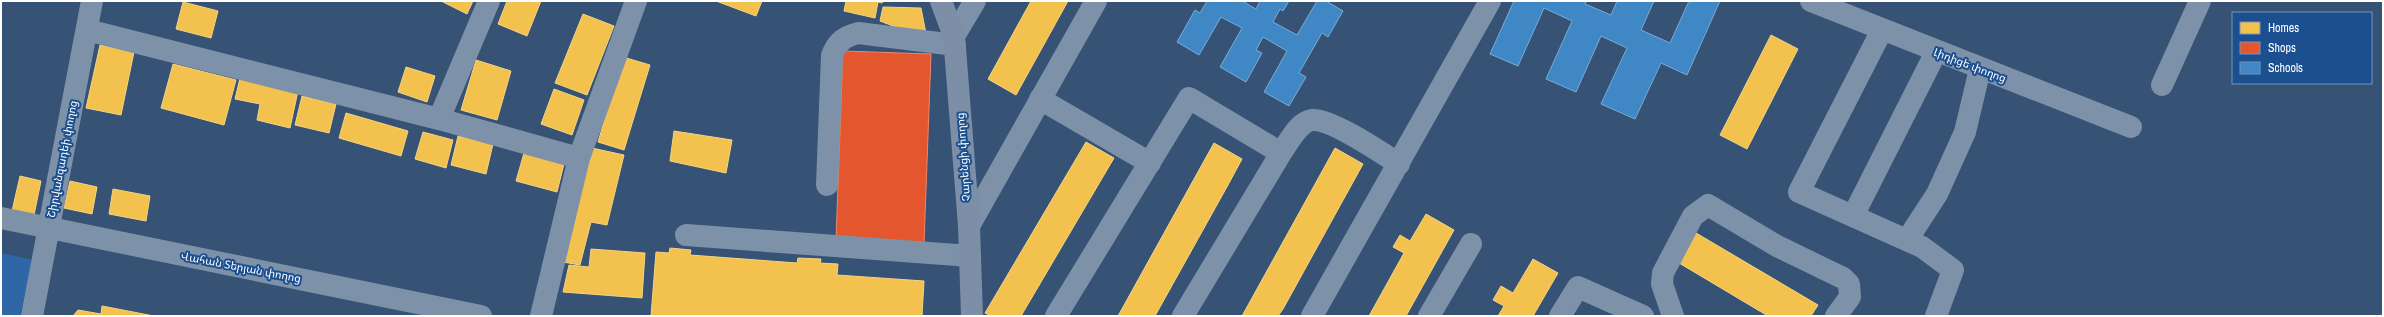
<svg xmlns="http://www.w3.org/2000/svg" width="2384" height="317" font-family="'Archivo Narrow','Noto Sans Armenian',sans-serif">
	<style>
		.green { fill: #2f66a5 }
		.homes { fill: #f2c14e; stroke: #f6d483 }
		.shops { fill: #e4572e; stroke: #ec896d }
		.schools { fill: #3f88c5; stroke: #79acd6 }
		.lines { fill: none; stroke-linecap: round; stroke-linejoin: round }
		.minor { stroke: #7d92a8; stroke-width: 22 }
		.major { stroke: #7d8ea7; stroke-width: 22 }
		.labels { text-anchor: middle; stroke-width: 4; stroke-linejoin: round; paint-order: stroke }
		.street-label { font-size: 11px; fill: #fff; stroke: #1b4f8f }
	</style>
	<rect width="100%" height="100%" fill="#365274"/>
	<path class="green" d="M1,253l32,7 -13,56h-19z"/>
	<path class="homes" d="M441,1h32l-6,13z
		M507,1h34l-14,35 -29,-12z
		M716,1h46l-6,15z
		M846,1h37l-1,2 -4,-1 -3,16 -31,-7z
		M1031,1h37l-52,94 -28,-16z
		M183,2l35,9 -7,27 -35,-9z
		M883,7l38,1 6,31 -47,-18z
		M583,14l31,12 -27,69 -32,-12z
		M1771,35l27,14 -51,100 -27,-14z
		M100,45l34,7 -13,63 -35,-7z
		M623,57l27,8 -26,85 -26,-8z
		M476,60l35,11 -14,49 -36,-10z
		M173,64l63,16 -12,45 -63,-17z
		M406,67l29,9 -8,26 -29,-10z
		M240,78l58,13 -8,37 -33,-8 3,-16 -25,-5z
		M554,89l30,11 -12,35 -31,-11z
		M302,96l34,8 -7,29 -34,-8z
		M346,113l62,18 -7,25 -62,-18z
		M674,131l58,9 -6,33 -56,-12z
		M423,132l30,8 -7,28 -31,-9z
		M458,136l35,8 -7,30 -35,-9z
		M1086,142l28,16 -93,158h-30l-6,-3z
		M1214,143l28,16 -14,26 -73,131h-37z
		M592,148l32,7 -17,70 -16,-3 -11,43 -17,-3z
		M1335,148l28,16 -80,145 -5,7h-36z
		M524,153l40,11 -7,28 -41,-11z
		M20,176l21,5 -7,34 -22,-4z
		M70,181l27,6 -5,27 -28,-6z
		M113,189l37,7 -4,25 -37,-7z
		M1426,214l28,16 -48,86h-37l35,-63 -11,-6 7,-12 10,6z
		M1691,230l127,75 -7,11h-43l-94,-56z
		M670,248l21,2 -1,5 107,8 1,-5 23,1 -1,4 18,1 -1,11 87,6 -2,35h-271l5,-64 13,1z
		M591,249l54,4 -3,45 -79,-6 6,-27 20,2z
		M1533,259l25,14 -25,43h-35l6,-10 -11,-6 8,-14 12,7z
		M102,306l52,10h-81l5,-6 23,4z"/>
	<path class="shops" d="M843,51l88,3 -7,190 -88,-4z"/>
	<path class="schools" d="M1207,1h35l14,8 4,-8h29l-6,10 -3,-2 -7,13 24,13 20,-34h9l17,10 -15,26 -6,-4 -23,40 7,4 -17,29 -25,-14 23,-41 -24,-14 -7,13 6,3 -16,29 -26,-15 22,-39 -21,-11 -22,38 -22,-13 18,-32 5,3z
		M1514,1h72l-1,3 26,11 6,-14h37l-13,29 29,13 19,-42h31l-33,74 -26,-12 -26,56 -34,-15 26,-56 -26,-12 -25,56 -30,-13 26,-58 -28,-13 -26,58 -28,-12z"/>
	<g class="lines">
		<path class="minor" d="M1811,1l320,126
			M87,30l352,89 140,39
			M1882,30l-83,162 123,55 31,23 -17,46
			M954,36l21,-35
			M2162,85l38,-84
			M1040,99l110,64
			M439,119l50,-118
			M827,185l5,-130c6,-14 12,-18 26,-22l97,12
			M1853,216l83,-164
			M1,218l480,98
			M969,226l127,-225
			M686,235l284,21
			M1907,240l30,-46 28,-62 15,-63
			M32,316l60,-315
			M541,316l38,-158 57,-157
			M1056,316l133,-218 92,55
			M1183,316l98,-163c8,-11 17,-31 31,-33 18,-2 70,33 87,44
			M1312,316l178,-315
			M1429,316l42,-72
			M1560,316l18,-29 65,29
			M1673,316l-11,-32 1,-11 30,-57 15,-11 69,41 66,32 6,6 1,13 -14,19"/>
		<path class="major" d="M941,1l13,35 15,190 3,90"/>
	</g>
	<g class="labels">
		<g class="street-label">
			<text transform="translate(1970 65) rotate(21)" y="4">Լիդիցե փողոց</text>
			<text transform="translate(963 157) rotate(-94)" y="4">Չարենցի փողոց</text>
			<text transform="translate(62 159) rotate(-79)" y="4">Շիրվանզադեի փողոց</text>
			<text transform="translate(241 267) rotate(11)" y="4">Վահան Տերյան փողոց</text>
		</g>
	</g>
	<rect width="2384" height="317" fill="none" stroke="#ffffff" stroke-width="4"/>
	<rect x="2232" y="12" width="140" height="72" fill="#1b4f8f" stroke="#7695bc"/>
	<rect x="2240" y="22" width="20" height="12" fill="#f2c14e" stroke="#7695bc"/>
	<text x="2268" y="32" font-size="12" fill="#ffffff">Homes</text>
	<rect x="2240" y="42" width="20" height="12" fill="#e4572e" stroke="#7695bc"/>
	<text x="2268" y="52" font-size="12" fill="#ffffff">Shops</text>
	<rect x="2240" y="62" width="20" height="12" fill="#3f88c5" stroke="#7695bc"/>
	<text x="2268" y="72" font-size="12" fill="#ffffff">Schools</text>
</svg>
